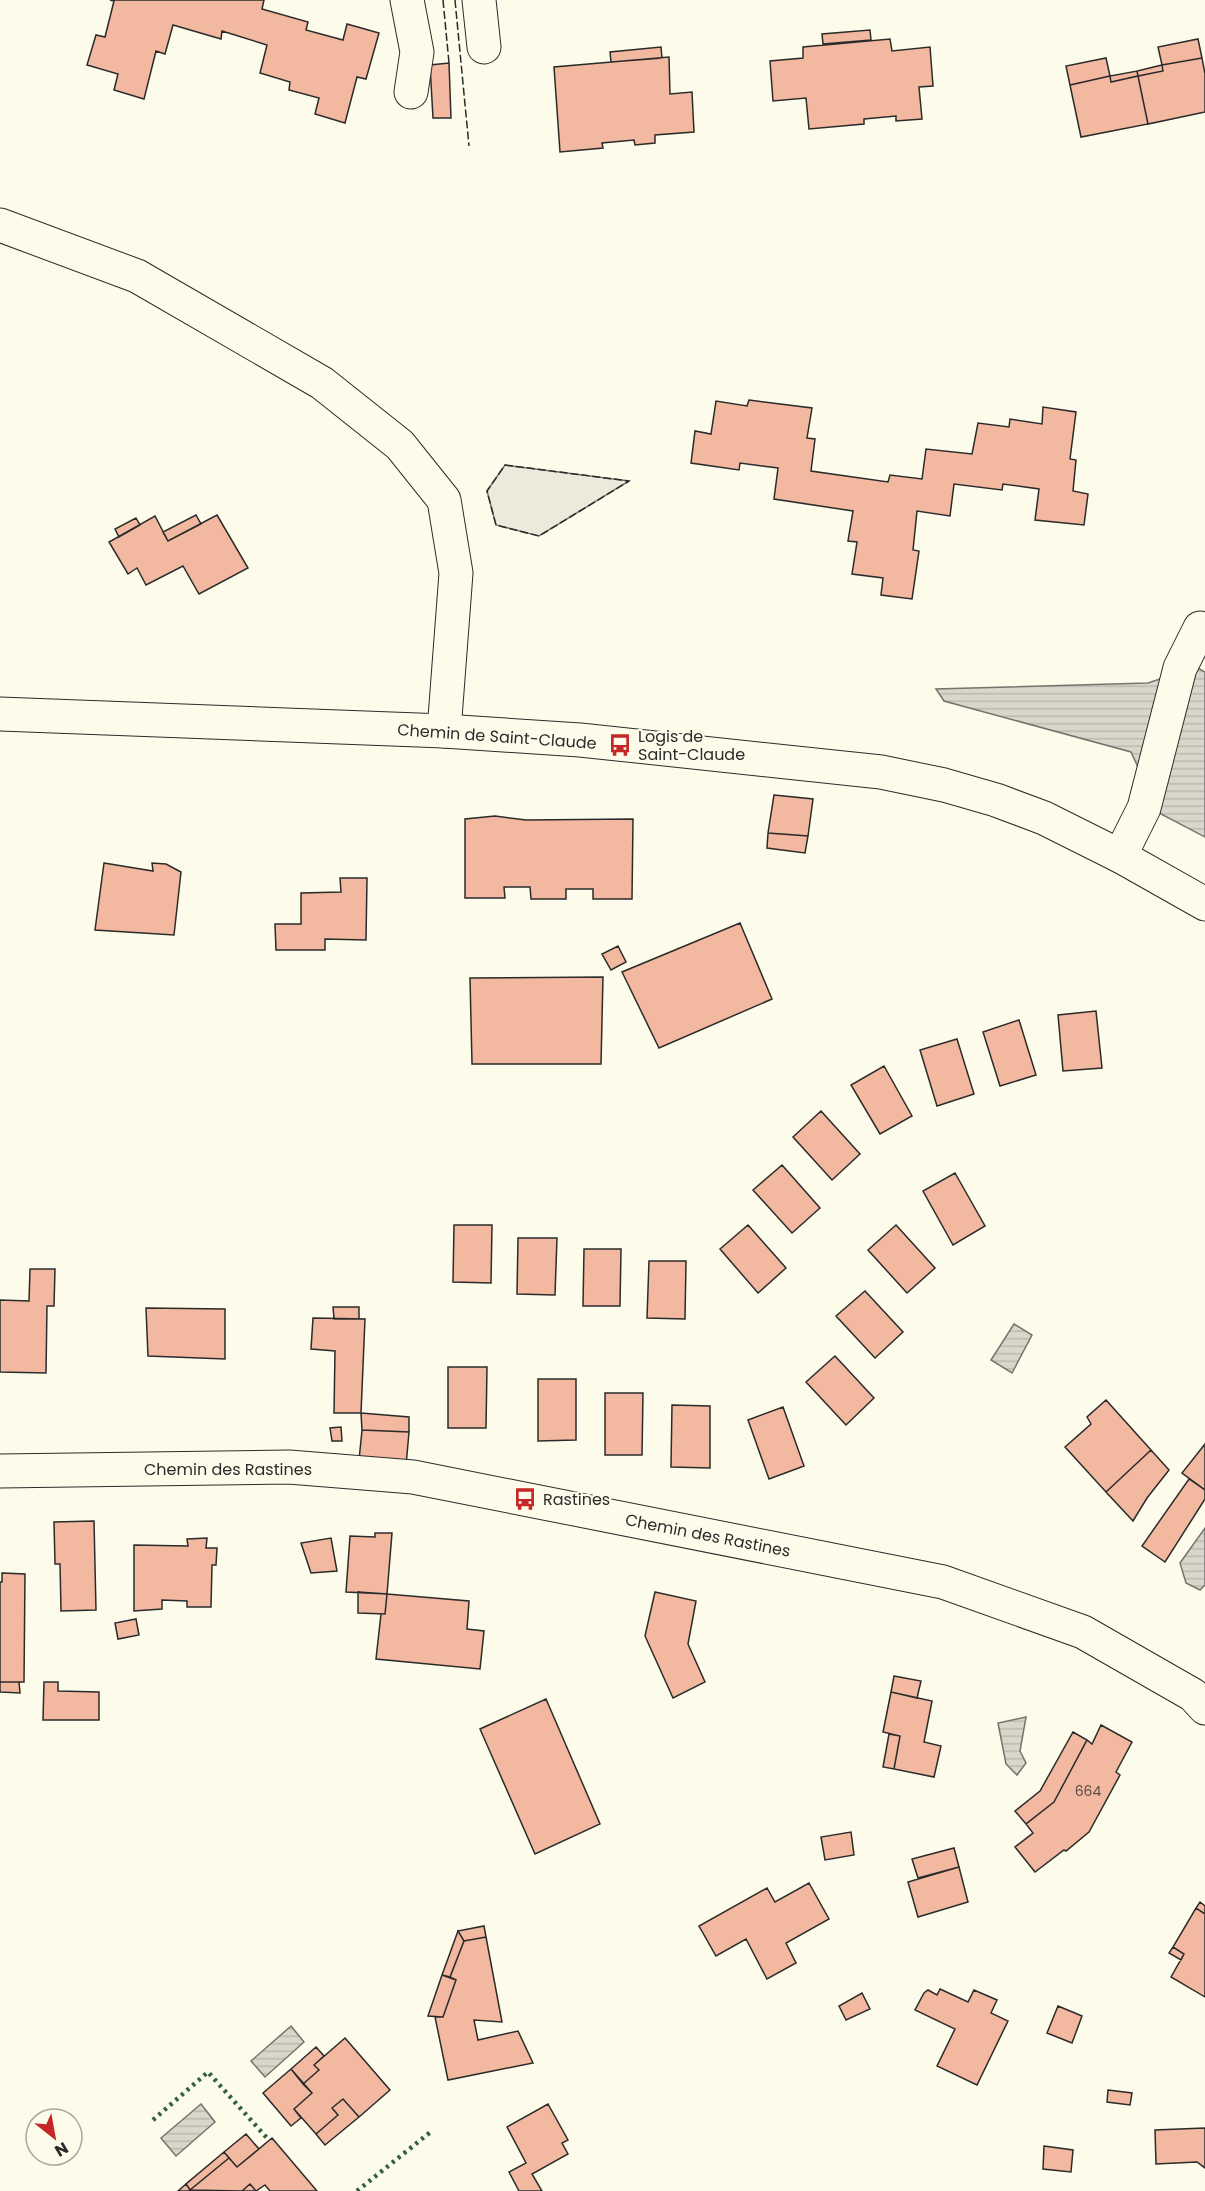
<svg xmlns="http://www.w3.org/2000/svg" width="1205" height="2191" font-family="Poppins,sans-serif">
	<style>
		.park { fill: #ecebdb; stroke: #74746e; stroke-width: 1.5 }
		.water { fill: url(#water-rules); stroke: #74746e; stroke-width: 1.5 }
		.building { fill: #f2b8a0; stroke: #2b2b2b; stroke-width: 1.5 }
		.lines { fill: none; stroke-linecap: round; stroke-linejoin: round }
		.minor-casing { stroke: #2b2b2b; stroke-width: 35 }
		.tertiary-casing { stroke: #2b2b2b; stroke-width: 35 }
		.minor { stroke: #fdfbea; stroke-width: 33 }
		.tertiary { stroke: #fdfbea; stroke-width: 33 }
		.hedge { stroke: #34623c; stroke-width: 4.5; stroke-dasharray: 3 4.5; stroke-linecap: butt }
		.fence { stroke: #2b2b2b; stroke-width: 1.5; stroke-dasharray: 8 3; stroke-linecap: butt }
		.labels { text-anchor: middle; stroke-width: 4.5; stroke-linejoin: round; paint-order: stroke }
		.number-label { font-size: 14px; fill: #5d4e48 }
		.street-label { font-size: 16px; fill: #2b2b2b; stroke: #fdfbea }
		.poi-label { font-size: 16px; fill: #2b2b2b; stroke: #fdfbea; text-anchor: start }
	</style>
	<defs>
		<pattern id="water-rules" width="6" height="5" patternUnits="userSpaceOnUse" patternTransform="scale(1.5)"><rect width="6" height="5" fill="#d8d7c9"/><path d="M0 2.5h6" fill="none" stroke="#bab9ad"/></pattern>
	</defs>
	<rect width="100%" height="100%" fill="#fdfbea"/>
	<path class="park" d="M505,465l124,16 -90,55 -43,-11 -9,-34z"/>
	<path class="water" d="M1196,667l9,5v165l-46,-24 -28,-61 -187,-51 -8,-12 212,-6z
		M1014,1324l18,11 -20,38 -21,-13z
		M1205,1528v57l-5,5 -14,-7 -6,-20z
		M1026,1717l-6,34 6,12 -9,12 -11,-11 -8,-41z
		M291,2026l13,16 -39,35 -14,-16z
		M201,2104l14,18 -39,34 -15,-18z"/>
	<path class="building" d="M110,0h154l-2,9 46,13 -2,8 37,10 4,-16 32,9 -13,46 -9,-2 -12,46 -30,-9 4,-16 -30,-8 1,-8 -30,-9 7,-28 -45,-14 -1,8 -48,-14 -8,29 -9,-3 -12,48 -30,-9 4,-16 -31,-9 9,-30 9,2 9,-36z
		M870,30l1,10 -48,4 -1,-10z
		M890,39l2,12 38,-4 3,39 -14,1 3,32 -26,2v-5l-32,3v5l-55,5 -3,-31 -33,3 -3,-40 33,-3v-11z
		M1198,39l4,19 -40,7 -4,-18z
		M661,47l1,11 -51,4 -1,-10z
		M669,57l1,37 22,-2 2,40 -39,3v8l-20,2 -1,-5 -32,3 1,5 -43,4 -6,-85z
		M1106,58l4,18 -40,9 -4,-19z
		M1202,58l3,16v38l-57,12 -10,-48 25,-5 -1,-6z
		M449,63l2,55h-18l-3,-53z
		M1162,65l1,6 -25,5 -1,-5z
		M1137,71l1,5 -27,6 -1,-6z
		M1110,76l1,6 27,-6 10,48 -67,13 -11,-52z
		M749,400l63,8 -5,30 8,1 -4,32 77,11 2,-7 32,4 4,-30 46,5 6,-31 31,4 1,-8 32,5 1,-17 33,5 -6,47 6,1 -3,31 15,3 -4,31 -49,-5 4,-31 -36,-5 -1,6 -48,-6 -4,32 -33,-5 -4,39 6,1 -7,48 -31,-4 2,-17 -31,-4 5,-32 -9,-1 5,-30 -79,-12 4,-31 -38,-5 -1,7 -48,-7 4,-32 16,3 5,-33 31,5z
		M196,515l5,9 -33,17 -5,-9z
		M217,515l31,53 -49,26 -16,-28 -37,19 -9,-17 -9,6 -19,-32 46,-26 13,25z
		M136,518l4,7 -21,12 -4,-8z
		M774,795l39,4 -5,37 -40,-3z
		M495,816l31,4 107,-1 -1,80h-39v-10h-27v10h-35l-1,-12h-26l1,11h-40v-79z
		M768,833l40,3 -3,17 -38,-5z
		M104,863l49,8 -1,-8 14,1 15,8 -7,63 -79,-5z
		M340,878h27l-1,62 -41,-1v11h-49l-1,-26h26v-31l40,-1z
		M740,923l32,76 -113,49 -37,-76z
		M618,946l8,16 -15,8 -9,-16z
		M603,977l-2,87h-129l-2,-86z
		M1096,1011l6,57 -39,3 -5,-56z
		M1019,1020l17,55 -36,11 -17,-54z
		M957,1039l17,55 -37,12 -17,-56z
		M884,1066l28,50 -32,18 -29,-49z
		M821,1111l39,43 -28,26 -39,-43z
		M782,1165l38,43 -28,25 -39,-43z
		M955,1173l30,53 -32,19 -30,-54z
		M454,1225h38l-1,58 -38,-1z
		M748,1225l38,43 -28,25 -38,-44z
		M896,1225l39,43 -28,25 -39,-43z
		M518,1238h39l-2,57 -38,-1z
		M584,1249h37l-1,57h-37z
		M649,1261h37l-1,58 -38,-1z
		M30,1269h25l-1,37h-7l-1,67 -46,-1v-72l29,1z
		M865,1291l38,41 -28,26 -39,-42z
		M333,1307h26v12h-25z
		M146,1308l79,1v50l-77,-3z
		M313,1318l52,1 -4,94h-27l1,-62 -24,-2z
		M835,1356l39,42 -28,27 -40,-43z
		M448,1367h39l-1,61h-38z
		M538,1379h38v61l-38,1z
		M605,1393h38l-1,62h-37z
		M1106,1400l45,50 -45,42 -41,-45 26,-23 -4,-7z
		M672,1405l38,1v62l-39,-1z
		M783,1407l21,59 -35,13 -21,-59z
		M361,1413l48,4v15l-47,-2z
		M341,1427l1,14h-10l-2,-13z
		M362,1430l47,2 -3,34 -47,-6z
		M1205,1444v46l-23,-17z
		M1151,1450l18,20 -22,28 -14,23 -27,-29z
		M1189,1479l16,11v9l-40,63 -23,-16z
		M94,1521l2,89 -35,1 -1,-47h-5l-1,-42z
		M375,1533h17l-5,61 -41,-2 4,-56 25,1z
		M207,1538l-1,10h11l-1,17h-4l-1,42h-24v-6l-25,-1v9l-28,2v-66l54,1 -1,-7z
		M331,1538l6,33 -26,2 -10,-30z
		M2,1573l23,1 -1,108h-24v-100h2z
		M358,1592l29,2 -2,20 -27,-1z
		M655,1592l41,9 -8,43 17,38 -32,16 -28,-62z
		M387,1594l82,7 -2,28 17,2 -4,38 -104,-10 5,-45h4z
		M136,1619l3,16 -21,4 -3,-16z
		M894,1676l27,5 -4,17 -26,-6z
		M0,1682h19l1,11 -20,-1z
		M44,1682h14v9l41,1v28h-56z
		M891,1692l41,9 -8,41 17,4 -7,31 -40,-8 6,-33 -17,-4z
		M546,1699l54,125 -65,30 -55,-125z
		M1101,1725l31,17 -16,30 4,3 -31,57 -23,19 -2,-1 -29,22 -20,-25 18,-14 -7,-9 28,-22 33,-62 5,4z
		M1073,1732l14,8 -33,62 -28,22 -11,-13 25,-20z
		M889,1734l11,2 -6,33 -11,-2z
		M851,1832l3,23 -29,5 -4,-23z
		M954,1848l5,19 -41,11 -6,-19z
		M959,1867l9,35 -50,15 -10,-35z
		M809,1883l20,36 -43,24 10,20 -29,16 -21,-40 -30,17 -17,-30 68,-38 8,14z
		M1200,1902l5,4v8l-9,-6z
		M1196,1908l9,6v83l-34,-20 13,-23 -11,-7z
		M484,1926l2,11 -22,4 -6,-10z
		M458,1931l6,10 -14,36 -8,-2z
		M486,1937l16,85 -28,-2 4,20 40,-9 15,32 -85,17 -13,-63h8l13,-37 -6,-3 14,-36z
		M1173,1947l11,7 -3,6 -12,-7z
		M442,1975l14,5 -13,37 -15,-1z
		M940,1989l28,13 6,-12 23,10 -6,13 17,8 -31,64 -40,-19 18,-37 -40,-19 9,-17 4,-3 9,5z
		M862,1993l8,16 -24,11 -7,-14z
		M1058,2006l24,10 -10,27 -25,-10z
		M345,2038l45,52 -31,27 -16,-18 -11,9 6,7 -22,19 -22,-25 18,-16 -9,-9 16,-14 -5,-5z
		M316,2047l8,9 -10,9 5,5 -16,14 -12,-15z
		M291,2069l21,24 -18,16 7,9 -10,8 -28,-33z
		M1108,2090l24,3 -2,12 -23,-3z
		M343,2099l16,18 -34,28 -9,-11 22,-19 -6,-7z
		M548,2104l20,36 -6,3 6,11 -36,20 10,17h-23l-10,-19 17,-9 -19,-36z
		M1205,2128v40l-8,-6 -41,2 -1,-34z
		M246,2134l13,15 -22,18 -13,-15z
		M272,2138l45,53h-47l-5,-6 -9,6 -6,-7 -8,7 -52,-1 39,-32 8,9z
		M1044,2146l29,4 -2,22 -28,-3z
		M224,2152l5,6 -39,32 -4,-6z
		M186,2184l5,7h-13z
		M250,2184l6,7h-14z"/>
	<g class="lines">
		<g class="minor-casing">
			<path id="minor" d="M407,0l10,52 -6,40
				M479,0l5,47
				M0,225l137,51 185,107 78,62 44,55 12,73 -12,158
				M1120,856l24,-48 36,-140 20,-40 5,1
				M0,1471l289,-4 124,10 530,105 140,50 110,63 12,13"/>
		</g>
		<g class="tertiary-casing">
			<path id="tertiary" d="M0,714l444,17 136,9 301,32 63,13 52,15 48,18 76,38 85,48"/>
		</g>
		<use href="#minor" class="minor"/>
		<use href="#tertiary" class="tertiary"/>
		<path class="hedge" d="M153,2120l55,-48 59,66
			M357,2191l76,-61"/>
		<path class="fence" d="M443,0l6,63
			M455,0l14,146
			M505,465l124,16 -90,55 -43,-11 -9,-34z"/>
	</g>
	<defs>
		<g id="bus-bare" transform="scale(1.8)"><path d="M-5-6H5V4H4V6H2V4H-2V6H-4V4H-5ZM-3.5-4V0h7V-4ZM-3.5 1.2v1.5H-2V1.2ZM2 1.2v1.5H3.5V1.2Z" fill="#c62828" stroke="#fdfbea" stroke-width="2.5" paint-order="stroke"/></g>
	</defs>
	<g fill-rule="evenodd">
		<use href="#bus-bare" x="620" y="745"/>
		<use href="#bus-bare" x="525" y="1499"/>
	</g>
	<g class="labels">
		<g class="number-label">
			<text x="1088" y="1796">664</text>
		</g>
		<g class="street-label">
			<text transform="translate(497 736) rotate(4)" y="6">Chemin de Saint-Claude</text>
			<text x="228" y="1475">Chemin des Rastines</text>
			<text transform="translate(708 1535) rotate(11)" y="6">Chemin des Rastines</text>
		</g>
		<g class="poi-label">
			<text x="638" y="742">Logis de<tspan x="638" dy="18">Saint-Claude</tspan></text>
			<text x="543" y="1505">Rastines</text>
		</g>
	</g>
	<g transform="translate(54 2137) rotate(149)"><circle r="28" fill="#fdfbea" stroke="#a9a89e" stroke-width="1.5"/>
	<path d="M0-4.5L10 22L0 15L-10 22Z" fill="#c62828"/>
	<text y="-9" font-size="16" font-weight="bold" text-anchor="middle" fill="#2b2b2b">N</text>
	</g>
</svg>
